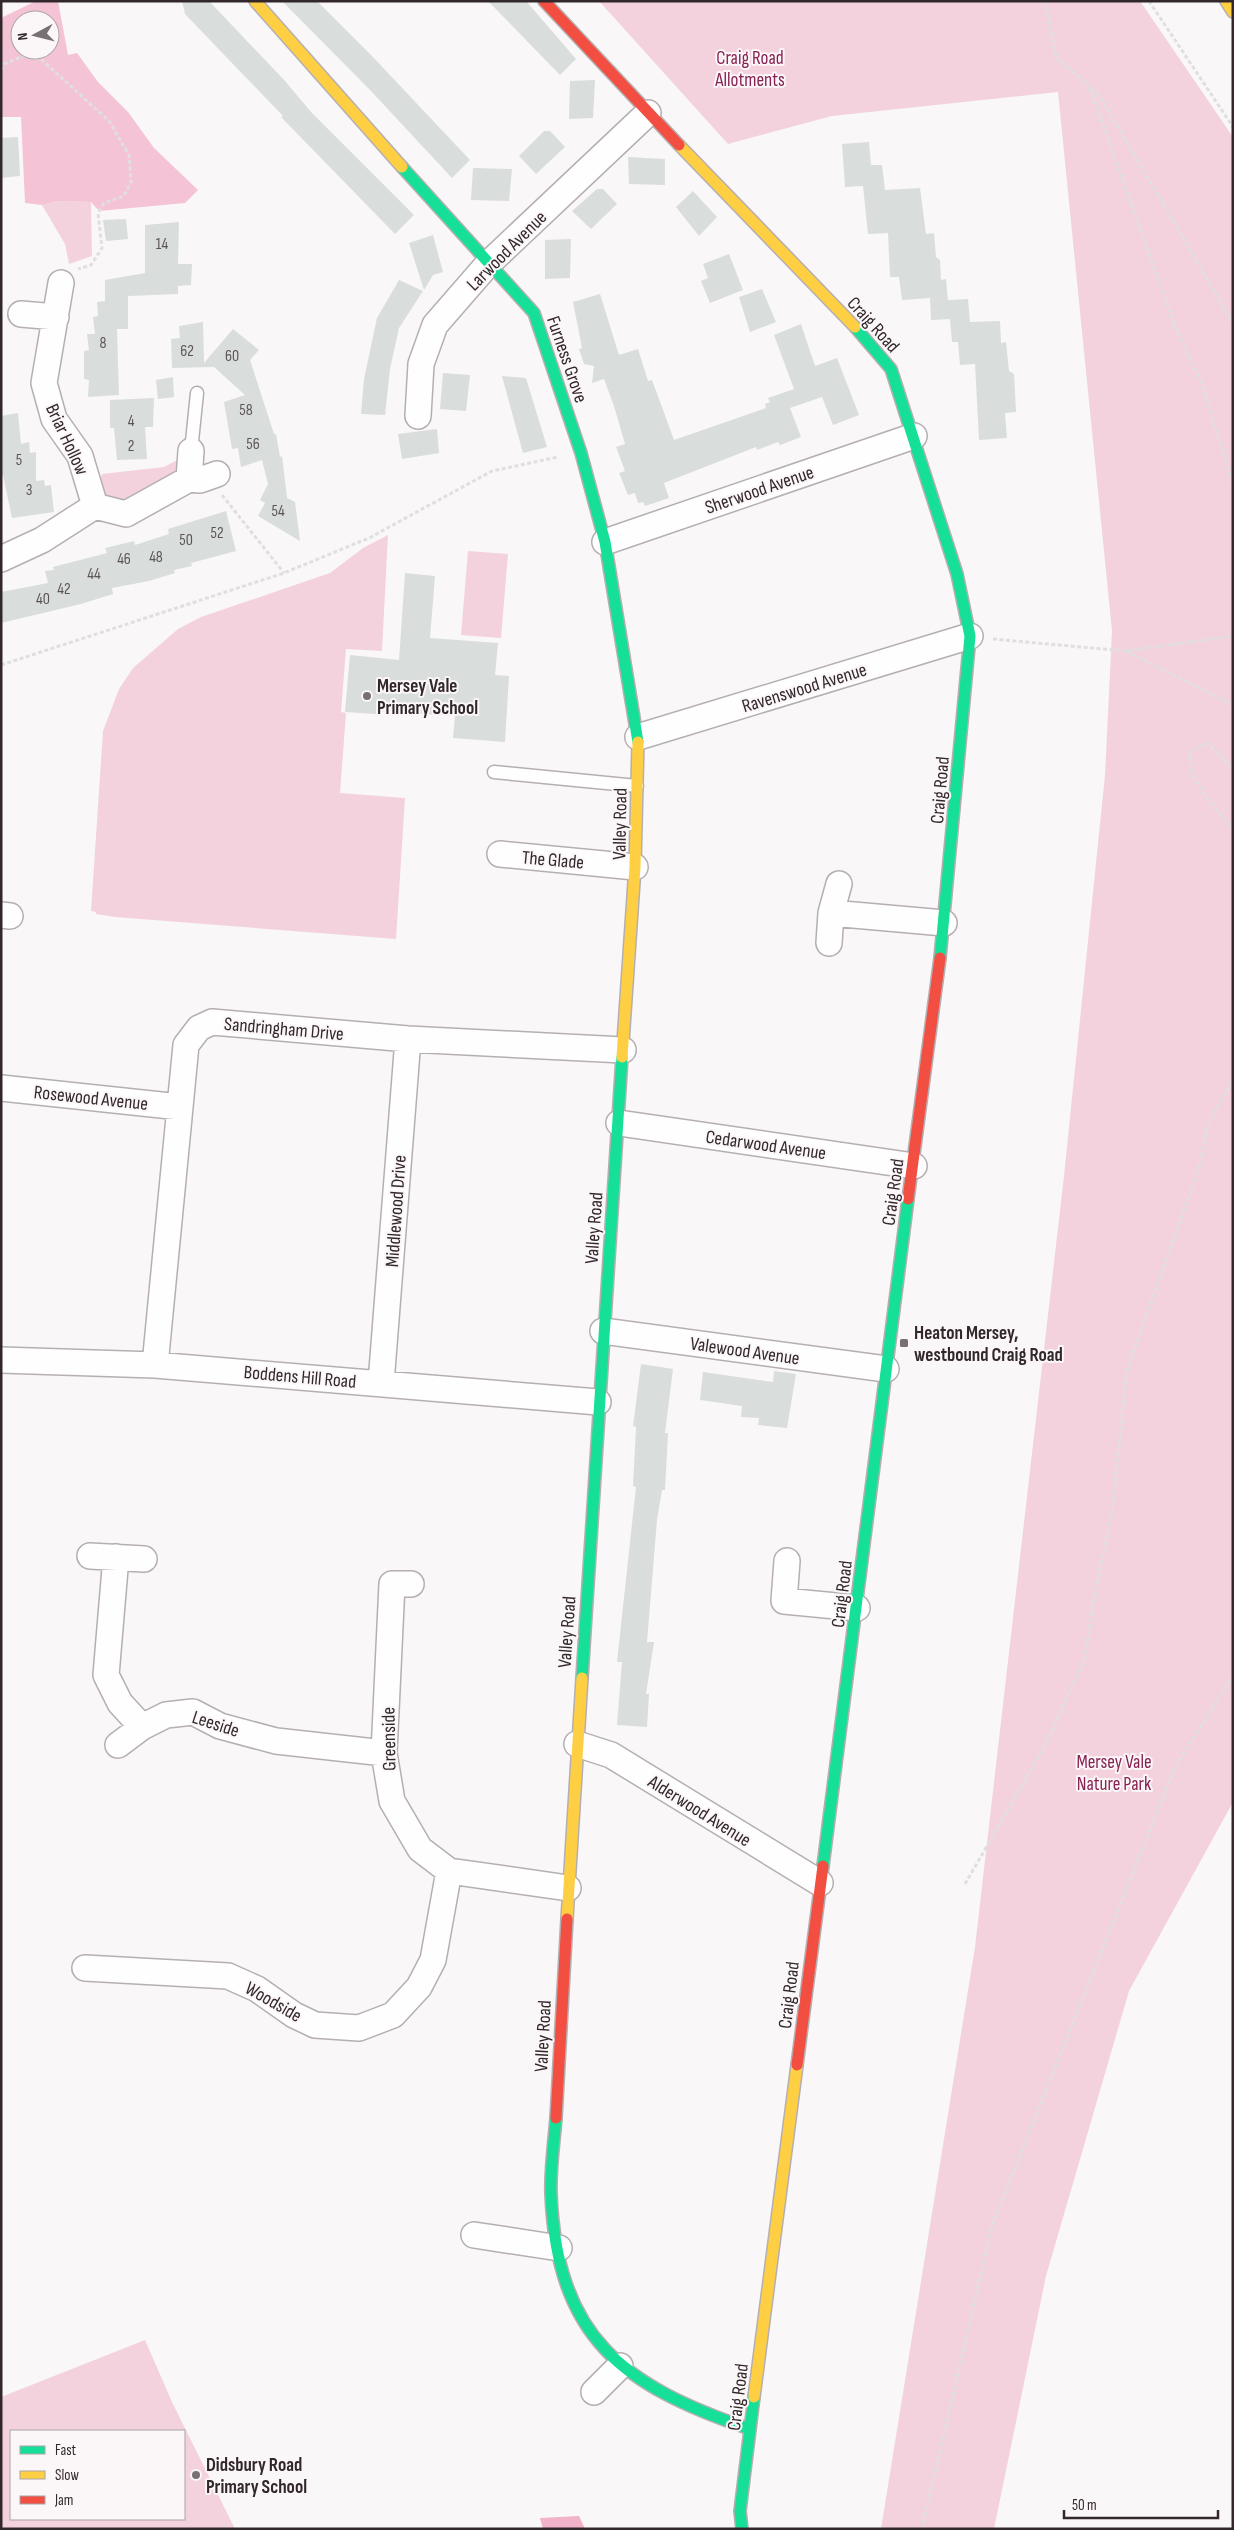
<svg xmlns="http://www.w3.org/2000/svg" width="1234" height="2530" font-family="'Sofia Sans Condensed',sans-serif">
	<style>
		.green { fill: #f3d2de; fill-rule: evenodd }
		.forest { fill: #f5c3d6; fill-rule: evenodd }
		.water { fill: #f2b3ca }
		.building { fill: #d9dddb }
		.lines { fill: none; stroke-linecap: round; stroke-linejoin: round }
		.lane-casing { stroke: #b5afb1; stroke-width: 15 }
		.street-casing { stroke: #b5afb1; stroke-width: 28 }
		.fast-casing { stroke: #b5afb1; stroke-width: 14 }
		.slow-casing { stroke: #b5afb1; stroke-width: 14 }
		.jam-casing { stroke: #b5afb1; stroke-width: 14 }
		.path { stroke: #e0dfdf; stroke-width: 3; stroke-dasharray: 4 2.5; stroke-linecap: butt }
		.lane { stroke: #fefefe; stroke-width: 12 }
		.street { stroke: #fefefe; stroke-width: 25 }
		.fast { stroke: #16e098; stroke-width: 11 }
		.slow { stroke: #ffcf43; stroke-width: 11 }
		.jam { stroke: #f24e42; stroke-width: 11 }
		.poi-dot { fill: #787073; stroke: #fbf6f7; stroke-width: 2 }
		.labels { text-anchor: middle; stroke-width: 4; stroke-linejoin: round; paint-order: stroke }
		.number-label { font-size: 16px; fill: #5c5557 }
		.park-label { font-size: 19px; fill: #872152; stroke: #fbf6f7 }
		.street-label { font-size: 19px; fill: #32282b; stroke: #fbf6f7 }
		.poi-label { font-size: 19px; font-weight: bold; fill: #32282b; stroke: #fbf6f7; text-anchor: start }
	</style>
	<rect width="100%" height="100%" fill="#faf7f8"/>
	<path class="green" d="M599,1h541l93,136v1665l-104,189 -83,285 -52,253h-113l94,-582 89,-771 41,-401 7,-144 -54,-539 -226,24 -104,28z
		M58,201l33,1 1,54 -23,8 -4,-20 -23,-39z
		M183,457v12l-55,36 -21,-6 -8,-16 3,-9 62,-7z
		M388,535l-6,116 -36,-2 -5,63 5,1 -6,80 65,5 -9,141 -281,-22 -19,-3v-2l-5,-1 12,-180 16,-42 14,-21 45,-39 23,-12 129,-44 33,-25z
		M468,551l40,3 -7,84 -40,-3z
		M145,2340l27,62 63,127h-234v-132zM11,2431h173v88h-173z"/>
	<path class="forest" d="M36,1h22l10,54 9,-2 21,29 30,30 26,36 44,42 -13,13 -86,8 -8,-9 -33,-1 -16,4 -17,-2 -4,-86h-20v-99zM20,20h30v30h-30z"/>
	<path class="water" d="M579,2516l6,13h-42l-3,-11z"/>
	<path class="building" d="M182,1h27l76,80 26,31 103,103 -19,19 -114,-117 2,-1 -98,-102z
		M282,1h35l55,55 98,104 -18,18 -81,-87z
		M488,1h38l50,58 -16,16z
		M595,80l-2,38 -24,1 1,-38z
		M544,131h6l15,16 -29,27 -17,-18z
		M18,137l2,39 -19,2v-40z
		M869,142l2,23h11l3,25 35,-2 6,46 8,-1 2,24 4,3 1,20 5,-1 2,21 20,-1 2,23 30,-1 1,22 5,-1 3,29 5,3 2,38 -11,1 2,25 -28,2 -4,-76 -15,1 -2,-23h-6l-2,-23 -19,1 -1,-22 -28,2 -3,-23h-9l-2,-44 -20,1 -5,-48 -18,1 -3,-43z
		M628,157l37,2v26l-36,-1z
		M473,168l39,1 -3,32 -38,-1z
		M597,189h6l14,15 -26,25 -19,-18z
		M693,191l24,26 -18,19 -23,-29z
		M126,219l2,20 -22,2 -3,-21z
		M179,222l-1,42h14l-1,21 -13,1v8l-50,2v33h-11l2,66 -31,2 1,-17 -5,-1v-28l5,-1 -2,-16h8l-2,-17 5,-1 -1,-14 8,-1v-21l40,-7v-48z
		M433,235l10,37 -10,3 -9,15 -15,-47z
		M571,239l-1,39 -25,1v-39z
		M729,254l14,36 -33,13 -9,-22 7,-3 -5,-14z
		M399,280l24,11 -24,37 -9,41 -5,46 -24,-1 3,-35 13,-61z
		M762,289l14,33 -26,10 -11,-35z
		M600,294l19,61 19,-6 10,32 4,-1 22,60 92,-32 -1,-4 5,-2 -2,-4 26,-9 -20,-54 27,-11 14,42 22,-8 22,57 -26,10 -11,-28 -32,11 11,29 -21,8 -2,-3 -21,8 -1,-3 -92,36 5,15 -24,8 -2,-4 -5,1 -3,-10 -7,2 -9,-22 6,-2 -9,-24 9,-3 -11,-38 -10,-27 -12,4 2,-17 -10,-2 -5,-15 3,-1 -9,-46z
		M203,322l1,41 29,-34 26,21 -9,10 24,74h2l4,23 2,-1 5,42 8,4 5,39 -42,-25 7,-13 -5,-3 8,-16 -6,-24 -21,7 -3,-19 -6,1 -8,-47 21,-7 -31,-28 -42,1 -1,-29 9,-1 -1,-12z
		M443,373l27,2 -4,36 -26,-2z
		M502,376l24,2 21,69 -24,6z
		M173,377l1,20 -16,2 -2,-19z
		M154,398l-1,29h-8l2,32 -30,1 -3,-32h-4v-28z
		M18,413l3,31 8,-2 1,11 6,-1v29l8,-1 1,6 6,-1 3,27 -42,6 -9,-43 -2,1v-60z
		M437,429l2,24 -37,6 -4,-25z
		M226,511l10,40 -45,12 1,3 -18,4 1,3 -26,8 -37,7 1,6 -32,10 -80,19v-31l47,-9 -3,-12 9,-1 -1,-3 54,-14 -2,-5 29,-7 1,4 34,-11 -1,-5z
		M405,573l30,3 -5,62 68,5 -3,32 14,1 -4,66 -52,-4 2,-22 -79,-5v3l-31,-2 5,-57 49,5z
		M641,1364l32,5 -8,64h3l-3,57h-3l-5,30 -10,122h7l-8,52h3l-2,33 -30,-2 5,-63h-5l19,-175 -3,-1 3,-59 -3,-1z
		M774,1371l22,3 -9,54 -29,-3 1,-7 -18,-1 1,-11 -42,-6 3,-28 70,10z"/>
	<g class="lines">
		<g class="lane-casing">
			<path id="lane" d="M191,451l6,-58
				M494,772l143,14"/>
		</g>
		<g class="street-casing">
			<path id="street" d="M61,283l-17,100 10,36 26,37 15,50
				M21,314l35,3
				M418,416l3,-52 14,-39 53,-61 160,-151
				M189,479l2,-28
				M605,542l309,-106
				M1,559l41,-19 53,-34 31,8 63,-35 11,1 17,-6
				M638,737l332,-101
				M500,854l135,13
				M831,913l113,10
				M1,915l9,1
				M829,943l2,-30 8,-29
				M1,1088l179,19
				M619,1123l295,43
				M603,1331l283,38
				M1,1360l154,5 443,37
				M155,1365l31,-320 13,-17 13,-6 196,17 215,11
				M381,1383l27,-344
				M90,1556l54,3
				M116,1557l-10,118 14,28 22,24 24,-12 27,-3 27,14 56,15 108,12
				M787,1561l-3,40 73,7
				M411,1584h-19l-8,169 8,48 28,48 29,22 119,17
				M577,1744l34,11 209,128
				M118,1745l24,-18
				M85,1968l143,8 29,13 37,26 21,10 44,3 34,-13 26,-28 14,-27 16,-89
				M474,2235l85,13
				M594,2392l26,-26"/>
		</g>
		<g class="fast-casing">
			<path id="fast" d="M402,167l132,146 47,140 24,89 33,200
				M855,327l36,42 66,205 13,62 -30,322
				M582,1678l40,-621
				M823,1866l85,-667
				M556,2118c-2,25 -6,51 -5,76 6,144 72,192 199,235
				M742,2529l-2,-18 14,-114"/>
		</g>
		<g class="slow-casing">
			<path id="slow" d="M255,1l147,166
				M1226,1l7,11
				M679,145l176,182
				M622,1057l13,-190 3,-125
				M567,1919l15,-241
				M754,2397l43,-332"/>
		</g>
		<g class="jam-casing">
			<path id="jam" d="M544,1l135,144
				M908,1199l32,-241
				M797,2065l26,-199
				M556,2118l11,-199"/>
		</g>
		<path class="path" d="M1045,1l11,56 44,39 133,227
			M1149,1l84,126
			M1,70l3,-6 19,-8 19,4 67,61 20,34 2,27 -7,14 -20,7 -6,10 4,35 -11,17 -13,4
			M1090,88l86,241 26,55 31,100
			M222,495l62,78
			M993,639l132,12 108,-15
			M1126,651l107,54
			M1,665l283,-92 85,-35 123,-67 66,-14
			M1233,767l-26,-24 -17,9c-4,28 27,56 43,78
			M965,1884l80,-138 40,-88 7,-49 20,-97 15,-142 72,-202 9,-44 25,-44
			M922,2529l70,-303 183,-459 58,-91"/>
		<use href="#lane" class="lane"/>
		<use href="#street" class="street"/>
		<use href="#fast" class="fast"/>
		<use href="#slow" class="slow"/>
		<use href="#jam" class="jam"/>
	</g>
	<g class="poi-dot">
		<circle cx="367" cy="696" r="5"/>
		<rect x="899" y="1338" width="10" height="10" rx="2.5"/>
		<circle cx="196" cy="2475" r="5"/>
	</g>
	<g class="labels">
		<g class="number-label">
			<text x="162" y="249">14</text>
			<text x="103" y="348">8</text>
			<text x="187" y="356">62</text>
			<text x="232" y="361">60</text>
			<text x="246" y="415">58</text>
			<text x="131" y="426">4</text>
			<text x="253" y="449">56</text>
			<text x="131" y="451">2</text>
			<text x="19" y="465">5</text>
			<text x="29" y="495">3</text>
			<text x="278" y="516">54</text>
			<text x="217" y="538">52</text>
			<text x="186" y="545">50</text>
			<text x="156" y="562">48</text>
			<text x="124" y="564">46</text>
			<text x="94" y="579">44</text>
			<text x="64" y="594">42</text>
			<text x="43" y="604">40</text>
		</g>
		<g class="park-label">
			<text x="750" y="64">Craig Road<tspan x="750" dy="22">Allotments</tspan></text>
			<text x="1114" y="1768">Mersey Vale<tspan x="1114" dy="22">Nature Park</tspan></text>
		</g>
		<g class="street-label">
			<text transform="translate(506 250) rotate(-45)" y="7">Larwood Avenue</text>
			<text transform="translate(874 324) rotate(48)" y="7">Craig Road</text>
			<text transform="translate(568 359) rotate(71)" y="7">Furness Grove</text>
			<text transform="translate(68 439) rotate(65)" y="7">Briar Hollow</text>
			<text transform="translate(759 489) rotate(-19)" y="7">Sherwood Avenue</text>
			<text transform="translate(804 687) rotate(-17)" y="7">Ravenswood Avenue</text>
			<text transform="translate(939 790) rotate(-85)" y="7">Craig Road</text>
			<text transform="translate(619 824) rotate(-89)" y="7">Valley Road</text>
			<text transform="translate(553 859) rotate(5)" y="7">The Glade</text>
			<text transform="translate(284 1028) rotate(5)" y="7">Sandringham Drive</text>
			<text transform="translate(91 1097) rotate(6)" y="7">Rosewood Avenue</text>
			<text transform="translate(766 1144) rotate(8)" y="7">Cedarwood Avenue</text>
			<text transform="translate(892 1192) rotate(-82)" y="7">Craig Road</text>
			<text transform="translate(395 1211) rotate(-86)" y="7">Middlewood Drive</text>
			<text transform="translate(593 1228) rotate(-86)" y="7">Valley Road</text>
			<text transform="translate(745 1350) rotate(8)" y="7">Valewood Avenue</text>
			<text transform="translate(300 1376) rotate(5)" y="7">Boddens Hill Road</text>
			<text transform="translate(841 1594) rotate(-83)" y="7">Craig Road</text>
			<text transform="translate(566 1632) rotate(-86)" y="7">Valley Road</text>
			<text transform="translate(216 1723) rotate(18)" y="7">Leeside</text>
			<text transform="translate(388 1739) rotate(-91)" y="7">Greenside</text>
			<text transform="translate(700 1810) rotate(32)" y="7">Alderwood Avenue</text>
			<text transform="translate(788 1995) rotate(-83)" y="7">Craig Road</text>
			<text transform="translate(274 2001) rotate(30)" y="7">Woodside</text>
			<text transform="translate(542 2036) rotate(-87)" y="7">Valley Road</text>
			<text transform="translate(737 2397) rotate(-83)" y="7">Craig Road</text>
		</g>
		<g class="poi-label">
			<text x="377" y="692">Mersey Vale<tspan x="377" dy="22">Primary School</tspan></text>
			<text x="914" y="1339">Heaton Mersey,<tspan x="914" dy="22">westbound Craig Road</tspan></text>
			<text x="206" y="2471">Didsbury Road<tspan x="206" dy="22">Primary School</tspan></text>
		</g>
	</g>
	<rect width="1234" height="2530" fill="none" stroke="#32282b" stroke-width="5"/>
	<rect x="10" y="2430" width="175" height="90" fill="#fbf6f7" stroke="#aba4a5"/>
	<rect x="20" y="2446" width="25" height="8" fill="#16e098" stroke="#aba4a5"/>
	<text x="55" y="2455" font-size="15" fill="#32282b">Fast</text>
	<rect x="20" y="2471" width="25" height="8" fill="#ffcf43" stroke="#aba4a5"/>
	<text x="55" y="2480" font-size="15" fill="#32282b">Slow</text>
	<rect x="20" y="2496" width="25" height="8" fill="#f24e42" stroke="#aba4a5"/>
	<text x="55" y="2505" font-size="15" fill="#32282b">Jam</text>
	<g transform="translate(35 35) rotate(263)"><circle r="24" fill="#fbf6f7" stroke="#aba4a5"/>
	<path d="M0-4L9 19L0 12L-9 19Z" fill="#787073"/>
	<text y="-8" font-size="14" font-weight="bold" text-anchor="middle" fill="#32282b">N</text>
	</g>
	<path d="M1064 2510v8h154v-8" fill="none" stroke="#32282b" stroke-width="2.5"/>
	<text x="1072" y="2510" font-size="15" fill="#32282b" stroke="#fbf6f7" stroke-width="4" paint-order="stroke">50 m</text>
</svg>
